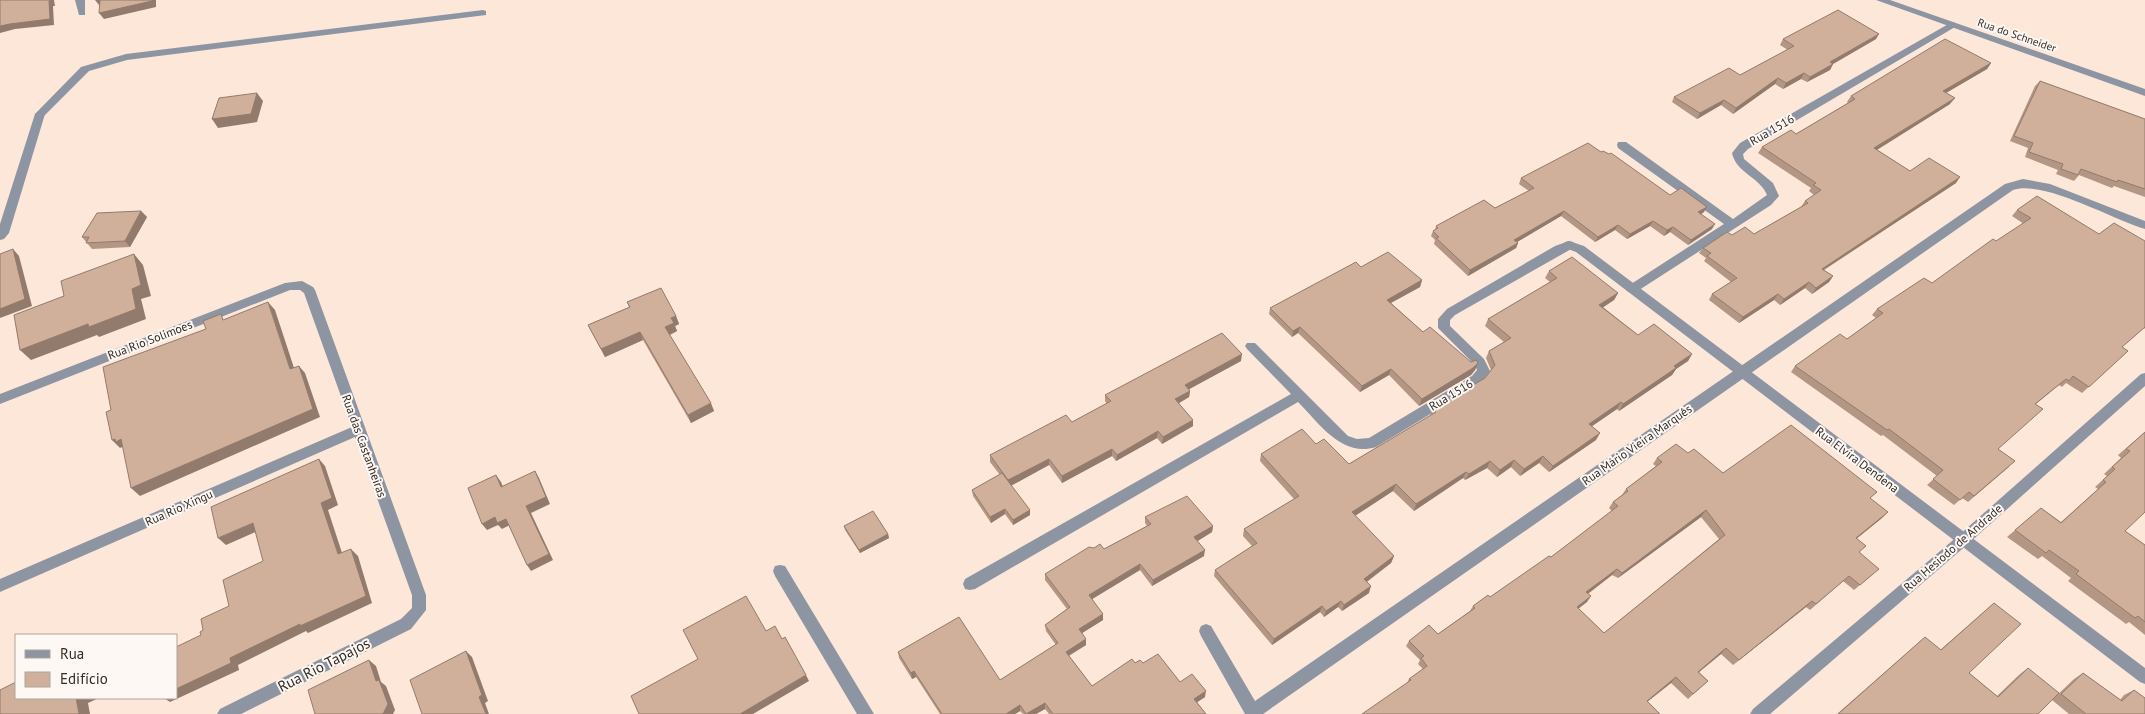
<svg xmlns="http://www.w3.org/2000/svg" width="2145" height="714" font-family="'PT Sans',sans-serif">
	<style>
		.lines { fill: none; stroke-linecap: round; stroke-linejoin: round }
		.service { fill: #8d94a2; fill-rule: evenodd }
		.minor { fill: #8d94a2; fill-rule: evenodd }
		.tertiary { fill: #8d94a2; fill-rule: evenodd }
		.wall { fill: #b39784; fill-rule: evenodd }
		.shaded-wall { fill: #927b6c }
		.building { fill: #d0b09a; stroke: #927b6c; fill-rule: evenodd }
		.labels { text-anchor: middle; stroke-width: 4; stroke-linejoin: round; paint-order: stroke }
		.far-street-label { font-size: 11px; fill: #352b24; stroke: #fdf8f4 }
		.street-label { font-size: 12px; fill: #352b24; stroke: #fdf8f4 }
		.near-street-label { font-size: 15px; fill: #352b24; stroke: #fdf8f4 }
	</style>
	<rect width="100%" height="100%" fill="#fce7d9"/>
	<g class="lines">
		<path class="service" d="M483,10l3,1v4l-359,45 -38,11 -45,45h-8l-1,-2 46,-47 45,-13z"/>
		<path class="minor" d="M75,0h10v15h-6z
			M1952,22l3,1v4l-207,122 -5,5 1,5 29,24 6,13 -8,9 -135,87h-8l-2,-3 2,-3 96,-62 -106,-76 -1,-3 1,-3h8l107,77 34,-24c-7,-18 -31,-22 -35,-42l8,-10z
			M40,111l5,3 -36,119 -5,6 -4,1v-16l35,-110z
			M2023,179l27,5 95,37v8c-34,-10 -100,-49 -132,-39l-750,524h-18l-44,-78 -2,-5 2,-5 5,-2 5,2 44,75 750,-517z
			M1569,241l4,1 2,3 -2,3 -118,67 -5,5v6l34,33 6,12 -10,13 -104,63c-34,11 -57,-24 -78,-45l-323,187 -5,1 -5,-1 -2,-5 2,-5 326,-185 -44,-45 -2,-3 2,-3h8l93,93 9,3 12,-1 103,-62 5,-6 -2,-5 -37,-37v-9l9,-10 108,-63z
			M302,281l11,6 2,3 111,305v15l-15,19 -170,85h-24l3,-5 181,-90 11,-11v-13l-57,-158 -355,155v-13l352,-152 -48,-134 -4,-3h-10l-290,114v-10l285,-111z
			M2145,373v13l-177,158 -198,170h-20l3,-5 205,-173 183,-162z
			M780,565l5,1 89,148h-17l-82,-138 -2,-5 2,-5z"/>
		<path class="tertiary" d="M1876,0h14l255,89v7z
			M1569,241l15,5 561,422v16l-5,-2 -564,-430 -11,-4 -2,-3 2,-3z"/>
	</g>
	<path class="wall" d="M1783,39h93l-43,25 -3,6 -23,12 -6,-3 -18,10 -8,-5 -42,30 -12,-9 -24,14 -25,-17 2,-5 66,-22 48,-25 -8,-5z
		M1991,63l-4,6 -41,24 4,11 -73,46 33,21 46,12 -132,87 9,6 -4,6 -17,12 -7,-6 -25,17 -6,-5 -35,23 -30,-23 3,-6 19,-12 -27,-21 2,-3 -7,-5 4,-5 29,-13 22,-1 47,-27 4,-6 9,-6 -5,-4 2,-3 -53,-35 4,-6 34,-13 52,-31 -1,-1 4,-6z
		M2040,81l105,38v78l-31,-11 -2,2 -33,-13 -5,6 -18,-7 2,-4 -33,-13 3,-9 -18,-7 25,-55z
		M1601,152l69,43 34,17 -3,2 11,15 -24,16 -18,-13 -6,4 -14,-10 -23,13 -12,-9 -20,12 -34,-26 -44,26 1,1 -2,5 -48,28 -34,-32 1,-4 -4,-4 2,-5 2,-1 1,-4 59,-18 34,-17 -10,-7 2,-6z
		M2017,210l82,24 46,7v88l-1,-1 -22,19 6,4 -46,42 -16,-10 -4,4 -3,-2 -23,19 -38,45 11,18 -41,35 -6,-4 -8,7 -27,-20 10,-9 -54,-41 -2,1 -90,-64 4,-6 52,-27 29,-21 -4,-3 5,-6 55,-26 92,-59 -12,-8z
		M141,211l6,6 -17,30 -38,2 -10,-12z
		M1361,267l61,13 -2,7 -29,16 32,29 48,30 7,1 -3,7 -4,5 -52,31 -30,-31 -29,17 -62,-59 -6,4 -23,-23 1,-6z
		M1549,271l69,22 -4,7 -11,7 35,28 54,19 -4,7 -12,8 -4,6 -53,36 -2,-2 -25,17 4,14 -47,32 -10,-9 -19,13 -9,-9 -14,10 -10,-9 -22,12 -2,-2 -49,33 -21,-20 -38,25 39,40 -3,7 -24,19 2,11 -27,18 -4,-4 -14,10 -4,-5 -48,33 -58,-69 1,-6 37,-24 -9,-10 1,-7 50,-30 -34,-38 1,-7 55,-10 33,20 81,-48 3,-7 52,-31 6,-8 -5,-12 3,-7 15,-9 -19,-16 3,-7 62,-37 -5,-4z
		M627,302l49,14 3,8 -4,2 2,5 -7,4 44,76 -23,12 -48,-83 -38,17 -17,-32 41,-18z
		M1241,361l-52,28 1,2 -1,6 -10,6 14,23 -31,18 -5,-6 -41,23 -4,-5 -50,27 -13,-18 -38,20 19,30 -17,10 -8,-11 -14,9 -18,-27 -1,-6 28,-15 -10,-13v-7l82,-33 35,-18 -2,-3v-6z
		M2145,432l-20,99 20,14v90l-16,-13 -3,2 -58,-43 3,-3 -29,-22 -4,3 -31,-22 34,-29 20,14 37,-33 -3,-2 12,-11 -3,-2 17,-16 -3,-3z
		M1688,453l35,20 148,26 11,19 -26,21 3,13 14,22 -19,16 -11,-9 -33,29 -4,-3 -73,58 -12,-11 -22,18 9,9 -20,18 -17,-16 -23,18 -241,-18 2,-4 14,-10 -5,-5 2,-4 -14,-14 3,-5 29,-7 32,-23 3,-5 17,-9 61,-40 61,-46 -3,-3 4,-6 9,-7 4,-6 30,-23 -3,-2 4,-6zM1701,517l18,22 -115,94 -26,-25 9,-6 1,-8 24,-19 6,3z
		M1145,517l68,9 -1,6 -15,9 7,15 -52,30 -12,-16 -48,29 11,21 -21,13 4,12 -17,11 23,30 43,-23h8l37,19 25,15 -8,5 9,12h-157l-4,-5 -9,5h-13l-3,-3 -5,3h-75l-24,-37 -4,2 -13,-21 -1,-6 102,28 56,-35 -10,-14 -1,-6 22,-16 -22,-29v-6l59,-25 43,-23 -2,-3z
		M844,526l44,8 1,4 -29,15 -15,-23z
		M1994,603l-25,70 28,23 23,-22 8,-6 10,46h-201l88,-77 15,13z
		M2083,673l37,27 4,-5 10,-5 11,24h-76l-17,-14 22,-21z"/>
	<path class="shaded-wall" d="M51,0h3l1,6h-2l1,19 -39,4 -15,4v-7z
		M95,0h7l2,4 -5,1z
		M152,0h4v7l-52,12 -5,-6z
		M1879,34l-3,5 -50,29 4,-6z
		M1991,63l-4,6 -48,28 4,-6z
		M1833,64l-3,6 -23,12 3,-5z
		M1804,73l-3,6 -18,10 3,-6z
		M1778,78l-3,6 -42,30 3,-6z
		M257,93l6,8 -6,21 -39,6 -6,-9z
		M1955,98l-5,6 -80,50 4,-6z
		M1724,100l-3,5 -24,14 3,-6z
		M1960,177l-4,6 -139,91 5,-5z
		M1707,207l-3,5 -9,6 3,-6z
		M141,211l6,6 -17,30 -5,-6z
		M1564,211l-3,5 -49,29 2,-5z
		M1653,221l-3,5 -23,13 3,-5z
		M1715,224l-3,5 -24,16 3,-5z
		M1618,225l-3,5 -20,12 3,-5z
		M1673,227l-3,5 -6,4 3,-6z
		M1518,243l-2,5 -48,28 2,-6z
		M13,249l6,7 13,50 -32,12v-9z
		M134,254l9,11 8,31 -10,3 5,20 -47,18 -2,-2 -66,25 -11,-10 112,-61z
		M1833,276l-4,6 -17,12 4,-6z
		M1422,280l-2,7 -35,19 2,-6z
		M1809,282l-4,6 -25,17 4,-6z
		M1618,293l-4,7 -18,12 3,-7z
		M1778,294l-4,6 -35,23 4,-6z
		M268,302l7,8 22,67 -7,-8z
		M676,316l3,8 -4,2 2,5 -8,4 -4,-8 6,-9z
		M1300,327l-2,6 -6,4 1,-6z
		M640,332l3,8 -38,17 -4,-8z
		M1242,354l-1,7 -57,31 1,-7z
		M1692,354l-4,7 -12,8 -4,6 -53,36 4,-7 51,-38z
		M1478,363l-3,7 -4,5 -52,31 3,-7z
		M299,366l6,7 15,44 -180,79 -9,-8z
		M1391,369l-2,6 -29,17 2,-6z
		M1190,391l-1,6 -15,9 1,-7z
		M1621,402l-4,7 -32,22 4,-7z
		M711,403l3,8 -23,12 -3,-8z
		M1193,420v6l-31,18 1,-7z
		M1158,431l-1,7 -41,23 1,-6z
		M1600,433l-4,7 -47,32 4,-6z
		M115,439h6l3,10 -2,-2 -2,1 -8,-8z
		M1112,449v7l-50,27v-7z
		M1543,456l-4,7 -19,13 4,-7z
		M319,459l6,7 13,39 -10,5 17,52 -7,-8 -17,-51z
		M1049,459v6l-40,22 -1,-7z
		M1514,460l-3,7 -14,10 3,-7z
		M1490,461l-3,7 -22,12 4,-6z
		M535,471l4,7 11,26 -19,9 22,47 -22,11 -4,-6 -1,-59z
		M1466,472l-3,6 -49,33 2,-7z
		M496,475l5,7 5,12 -5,-7z
		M1396,484l-3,7 -43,28 2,-7z
		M1005,509v5l-14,9 -1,-6z
		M1030,510v5l-17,10v-5z
		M1706,510l-5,7 -83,61 4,-5z
		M1888,512l-6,6 -32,26 6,-6z
		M495,517l11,2 4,6 -8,4 -4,-4 -11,5 -5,-6z
		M253,523l7,7 -34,15 -8,-7z
		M1213,526l-1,6 -19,12 1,-7z
		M888,534l1,4 -29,15 -1,-3z
		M351,549l7,7 14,47 -64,30 -2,-2 -68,34 1,5 -69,32 -6,-4h12v-9l54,-31z
		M1205,550l-1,6 -52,30 1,-6z
		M1394,556l-3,7 -29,22 2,-6z
		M1140,564v6l-51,31v-6z
		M1617,569l-5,6 -30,23 4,-6z
		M1371,586l-2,7 -27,18 2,-6z
		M1591,596l-4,6 -14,11 4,-6z
		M1341,601l-3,6 -14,10 2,-6z
		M1812,601l-6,6 -73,58 6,-5z
		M1322,606l-2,6 -48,33 2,-6z
		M1103,614v6l-24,15v-6z
		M1086,639v6l-20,12v-5z
		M1726,648l-5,6 -28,23 5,-5z
		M466,651l6,6 16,44 -3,2 4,11h-3l-7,-17z
		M369,660l7,6 5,16 5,4 9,24 -2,4h-10l-7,-33z
		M914,671l2,6 -4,2 -1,-6z
		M806,675l3,6 -56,33h-13z
		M1676,677l-5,6 -29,23 5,-5z
		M1206,691l-1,6 -12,8 1,-6z
		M76,698h23l-11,5 2,11h-11z
		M1045,703v6l-9,5h-10z
		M1020,705v6l-5,3h-9z"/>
	<path class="building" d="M0,0h51l-2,1 1,18 -40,5 -10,2z
		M100,0h52v1l-53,12z
		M1838,10l41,24 -49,28 3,2 -23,13 -6,-4 -18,10 -8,-5 -42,30 -12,-8 -24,13 -26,-16 55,-29 11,7 54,-29 -11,-7z
		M1945,39l46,24 -48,28 12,7 -81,50 36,23 19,-13 31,19 -138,92 11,7 -17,12 -7,-6 -25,17 -6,-5 -35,23 -31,-23 25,-16 -30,-22 4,-3 -8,-5 24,-16 5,3 13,-8 9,7 54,-31 -3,-2 16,-11 -8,-5 3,-2 -54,-36 29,-17 5,4 59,-35 -4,-3z
		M2040,81l105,38v70l-27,-9 -1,2 -36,-13 -3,6 -17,-6 2,-5 -34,-12 4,-9 -19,-7z
		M257,93l-6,21 -39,5 7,-21z
		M1588,143l13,9 2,-1 6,3 2,-1 59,42 11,-7 26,19 -9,5 17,12 -24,16 -18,-13 -6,3 -14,-9 -23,13 -12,-9 -20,12 -34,-26 -50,29 4,3 -48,27 -34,-32 3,-1 -6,-6 5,-3 -2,-2 48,-26 11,8 39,-20 -13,-10z
		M2037,196l62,38 15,-11 31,18v86l-23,20 6,4 -39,36 -16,-11 -4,5 -3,-2 -31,25 8,5 -45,40 17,12 -41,35 -5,-4 -9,8 -27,-21 10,-9 -54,-41 -2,1 -92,-64 45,-32 7,5 36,-26 -6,-4 47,-31 8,5 61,-44 3,2 35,-23 -14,-8z
		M141,211l-16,30 -39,2 3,-6h-7l15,-24z
		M13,249l12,50 -25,10v-55z
		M1388,252l34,28 -35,20 36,32 7,-5 41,35 5,-2 2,3 -5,5 -51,31 -31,-30 -29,17 -62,-59 -7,4 -23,-23 86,-46 5,5z
		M134,254l7,31 -9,4 4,20 -47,18 -1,-3 -68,26 -6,-35 50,-19 -3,-15z
		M1572,257l46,36 -19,12 39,30 16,-11 38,30 -18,12 2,2 -53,36 -2,-2 -32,22 11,9 -47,33 -10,-10 -19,13 -10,-9 -14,10 -10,-9 -21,13 -3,-2 -50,32 -20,-20 -44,28 42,44 -30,23 7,7 -27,19 -3,-4 -15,10 -4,-5 -48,33 -59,-69 42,-27 -13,-14 55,-33 -38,-42 41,-25 14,15 8,-5 25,25 87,-52 -3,-3 52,-31 10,-13 -6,-14 22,-13 -23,-19 69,-41 -8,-7z
		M661,288l15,28 -5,2 3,5 -9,4 46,76 -23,12 -48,-83 -39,17 -13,-24 42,-18 -3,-5z
		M268,302l22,67 9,-3 14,43 -182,79 -10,-49 -5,3 -1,-3 -3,1 -6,-28 5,-2 -8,-43 103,-38 -3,-8 18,-7 2,6z
		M1222,333l20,21 -57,31 5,6 -15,8 18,21 -30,17 -5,-6 -41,24 -5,-6 -50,27 -13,-17 -41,21 -18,-25 76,-40 6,7 39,-21 -6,-6z
		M1791,425l86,67 -7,6 18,14 -32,26 10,8 -7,6 20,17 -19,16 -11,-9 -33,28 -4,-3 -73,59 -13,-12 -28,24 10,9 -15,13 -17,-17 -29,24 13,13h-298l49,-34 -2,-1 18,-13 -6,-8 3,-2 -15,-15 20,-16 9,9 37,-26 -2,-2 15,-11 2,2 59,-41 2,1 67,-51 -5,-4 15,-11 -2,-2 36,-27 -5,-4 19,-14 12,9 6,-4 29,24zM1706,510l19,25 -121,98 -27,-26 14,-11 -5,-4 31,-23 5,4z
		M2145,432v80l-20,19 20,14v77l-7,-6 -3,2 -59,-44 3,-3 -30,-21 -3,3 -31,-23 26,-22 20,15 45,-41 -3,-2 12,-11 -3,-2 18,-16 -4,-2z
		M319,459l13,39 -11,5 17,51 13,-5 15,47 -66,30v-2l-70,34 1,5 -55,26v-42l25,-12 -1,-3 3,-2 -2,-11 28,-13 -6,-26 40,-19 -10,-38 -35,15 -7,-31z
		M535,471l11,26 -20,9 23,48 -22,11 -21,-46 -9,4 -2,-6 -13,7 -14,-36 28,-13 5,12z
		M1002,473l28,37 -17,10 -8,-11 -15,8 -18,-27z
		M1187,496l26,30 -19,11 11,13 -52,30 -13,-16 -51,31 14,19 -24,15 7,10 -20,13 26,34 40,-27 3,4 5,-3 3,3 15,-9 22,28 12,-8 14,17 -12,8 12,15h-153l-8,-11 -19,11 -6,-9 -14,9h-64l-28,-43 -3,2 -13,-21 61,-35 41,63 58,-37 -13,-18 25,-18 -25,-33 44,-27 5,1 6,-4 4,5 47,-25 -6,-7z
		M873,511l15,23 -29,16 -15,-24z
		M746,596l20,35 9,-5 7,13 3,-2 21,38 -66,39h-101l-8,-18 67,-37 -15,-29z
		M1994,603l27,21 -52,49 29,24 30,-29 31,25 -21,21h-200l87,-77 16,13z
		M466,651l16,44 -3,2 7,17h-64l-12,-34z
		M369,660l7,21 3,-1 9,24 -5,10h-68l-7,-24z
		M2083,673l39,28 12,-11 11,8v16h-59l-25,-20z
		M16,682v16h3v1l3,-1h54l3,16h-79v-24z"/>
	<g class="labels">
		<g class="far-street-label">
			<text transform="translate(2017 35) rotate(19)" y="4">Rua do Schneider</text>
		</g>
		<g class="street-label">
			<text transform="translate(1772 130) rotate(-30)" y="4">Rua 1516</text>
			<text transform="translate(150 340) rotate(-21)" y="4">Rua Rio Solimoes</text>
			<text transform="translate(1451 395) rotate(-31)" y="4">Rua 1516</text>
			<text transform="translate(1637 445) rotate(-35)" y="4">Rua Mário Vieira Marquês</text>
			<text transform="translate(364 446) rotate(70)" y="4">Rua das Castanheiras</text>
			<text transform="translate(1857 460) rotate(37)" y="4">Rua Elvira Dendena</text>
			<text transform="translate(179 508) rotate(-24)" y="4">Rua Rio Xingu</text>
			<text transform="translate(1953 548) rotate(-41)" y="4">Rua Hesiodo de Andrade</text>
		</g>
		<g class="near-street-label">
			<text transform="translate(324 665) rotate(-27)" y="5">Rua Rio Tapajos</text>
		</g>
	</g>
	<rect x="15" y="634" width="162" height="65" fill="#fdf8f4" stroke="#ada6a1"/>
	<rect x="25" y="650" width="25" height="8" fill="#8d94a2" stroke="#ada6a1"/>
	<text x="60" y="659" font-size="15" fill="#352b24">Rua</text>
	<rect x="25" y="672" width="25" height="15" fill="#d0b09a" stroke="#ada6a1"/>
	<text x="60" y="684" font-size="15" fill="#352b24">Edifício</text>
</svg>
